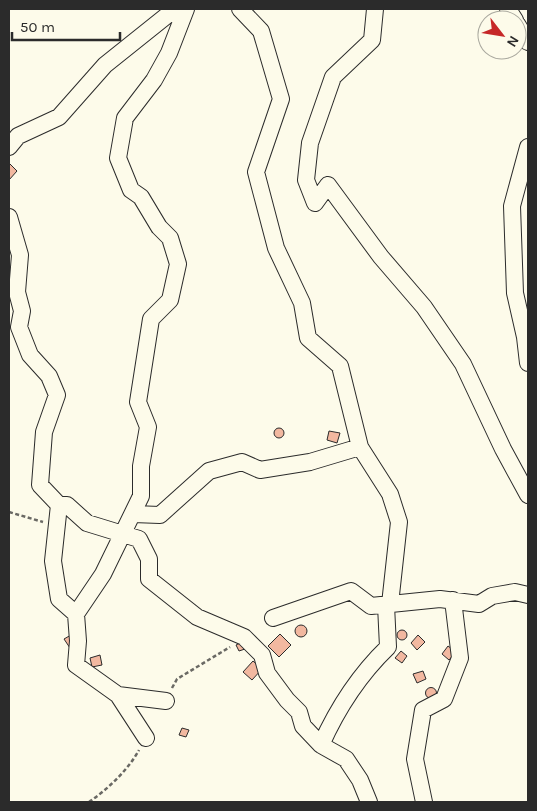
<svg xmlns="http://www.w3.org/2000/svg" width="537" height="811" font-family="Karla,sans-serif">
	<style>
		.building { fill: #f2b8a0; stroke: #2b2b2b }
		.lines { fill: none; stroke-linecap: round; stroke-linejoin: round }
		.minor-casing { stroke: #2b2b2b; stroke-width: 18 }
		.path { stroke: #6a6964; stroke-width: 2.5; stroke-dasharray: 4 2.5; stroke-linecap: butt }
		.minor { stroke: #fdfbea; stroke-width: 16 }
	</style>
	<rect width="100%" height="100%" fill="#fdfbea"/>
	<path class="building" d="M9,163l8,8 -8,9z
		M274 433a5 5 0 1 1 10 0a5 5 0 1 1-10 0Z
		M329,431l11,2 -3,10 -10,-3z
		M295 631a6 6 0 1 1 12 0a6 6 0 1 1-12 0Z
		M397 635a5 5 0 1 1 10 0a5 5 0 1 1-10 0Z
		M280,634l11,11 -12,12 -11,-11z
		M71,635l-1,13 -6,-9z
		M418,635l7,7 -8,8 -6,-7z
		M242,642l3,7 -6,2 -3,-6z
		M448,646l8,6 -7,8 -7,-6z
		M401,651l6,5 -5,7 -7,-5z
		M100,655l2,10 -10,2 -2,-9z
		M253,661l9,8 -10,11 -9,-8z
		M423,671l3,8 -9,4 -4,-9z
		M425.5 693a5.5 5.5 0 1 1 11 0a5.5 5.5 0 1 1-11 0Z
		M182,728l7,2 -3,7 -7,-2z"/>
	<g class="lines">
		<g class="minor-casing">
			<path id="minor" d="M240,9l21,22 20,68 -25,73 20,76 26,55 6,35 32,28 20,81 30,47 9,28 -9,82
				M375,9l-3,31 -39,37 -23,66 -4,37 9,23 13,-18 53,72 43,50 39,57 40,85 25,46
				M508,9l7,11
				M517,24l11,18
				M9,147l9,-11 41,-19 46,-52 70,-56
				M528,147l-16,59 3,87 10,44 3,26
				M9,217l11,38 -3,37 5,19 -3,16 11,28 19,21 8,19 -13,37 -4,53 19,20 -6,56 6,38 17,15
				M59,505h8l20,18 52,16 10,20v20l48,38 47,20 18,18 5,18 20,27 12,12 4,14 18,19
				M133,514l27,1 49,-44 33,-9 18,8 50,-8 50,-15
				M273,618l78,-27 20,15 69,-7 39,5 13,-8 23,-4 13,3
				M118,695l-42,-30 2,-24 -2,-27 27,-40 38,-78v-30l7,-39 -10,-25 13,-83 19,-19 8,-36 -8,-26 -11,-11 -18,-30 -10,-7 -13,-32 7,-40 29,-38 15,-27 17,-44
				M146,738l-28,-43 48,6
				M369,802l-9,-22 -14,-21 -25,-14c17,-38 38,-70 67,-98l-2,-42
				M424,802l-9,-43 8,-49 21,-11 16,-41 -7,-58"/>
		</g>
		<path class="path" d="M9,512l34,10
			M172,688l5,-9 53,-32
			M89,802c19,-13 39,-32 50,-52"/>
		<use href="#minor" class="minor"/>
	</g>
	<rect width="537" height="811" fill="none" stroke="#2b2b2b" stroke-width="20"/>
	<g transform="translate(502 35) rotate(121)"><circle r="24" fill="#fdfbea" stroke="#a9a89e"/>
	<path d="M0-4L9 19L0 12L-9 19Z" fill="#c62828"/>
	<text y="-8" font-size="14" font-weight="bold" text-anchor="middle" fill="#2b2b2b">N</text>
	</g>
	<path d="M12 32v8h108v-8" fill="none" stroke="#2b2b2b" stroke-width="2.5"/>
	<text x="20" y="32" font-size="15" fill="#2b2b2b" stroke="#fdfbea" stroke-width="4" paint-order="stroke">50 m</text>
</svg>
